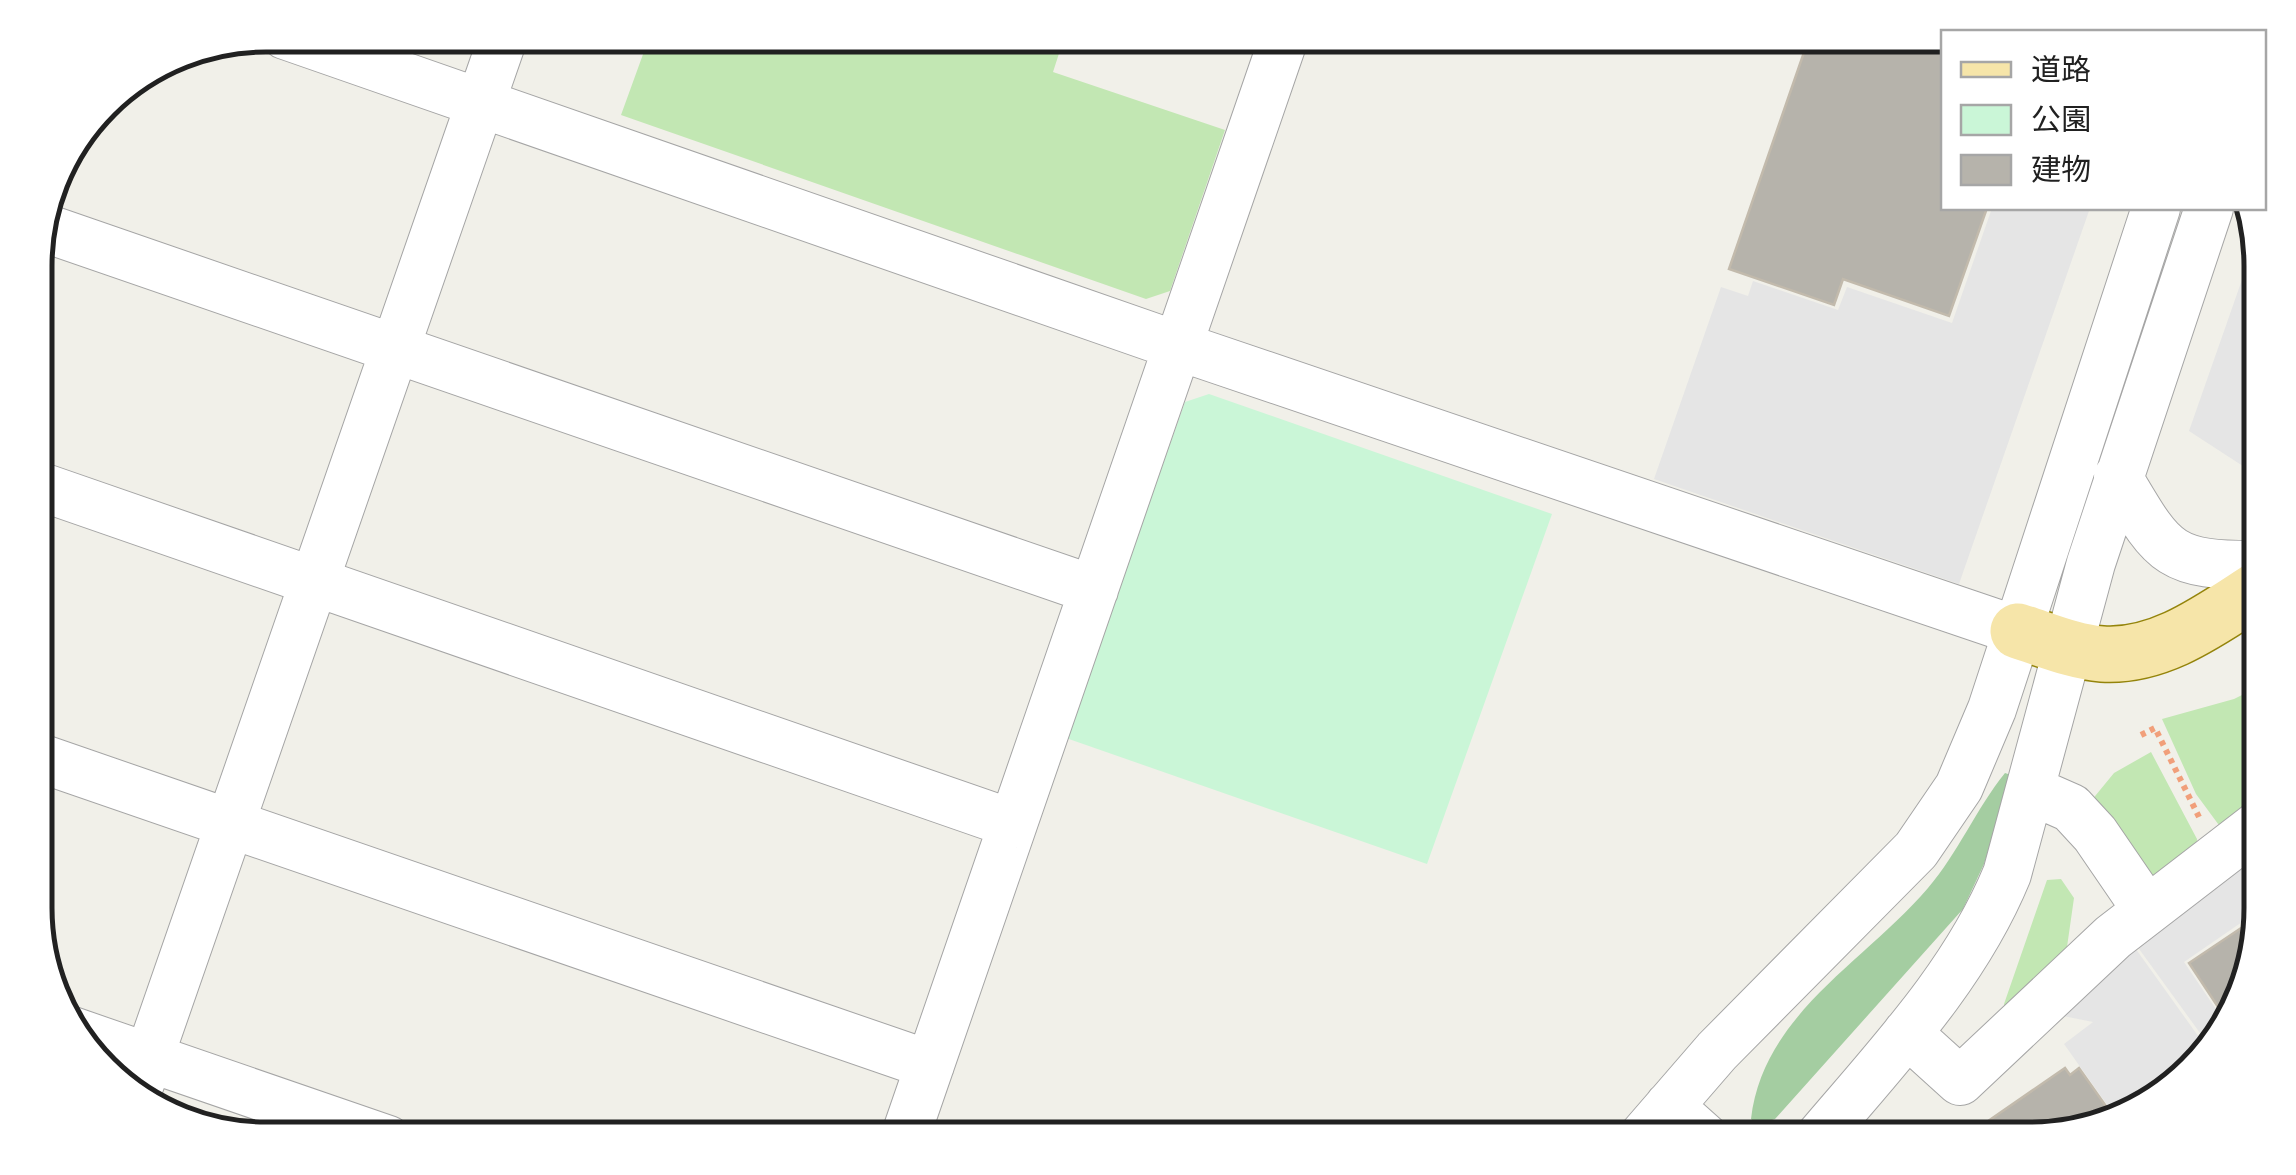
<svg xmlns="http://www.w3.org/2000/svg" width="2296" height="1175" font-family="Figtree,'Noto Sans JP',sans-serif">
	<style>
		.grass { fill: #c2e7b3 }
		.forest { fill: #a4cda1 }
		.park { fill: #caf6d7 }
		.parking { fill: #e5e5e5 }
		.building { fill: #b6b3ab; stroke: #c2baac; stroke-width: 2.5 }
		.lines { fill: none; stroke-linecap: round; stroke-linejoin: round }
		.minor-casing { stroke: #a5a5a5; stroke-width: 50 }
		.major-casing { stroke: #94840b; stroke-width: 58 }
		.path { stroke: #f19f7a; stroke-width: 6; stroke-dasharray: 5 5; stroke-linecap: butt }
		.minor { stroke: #fff; stroke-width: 48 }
		.major { stroke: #f6e5a9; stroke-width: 55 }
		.rim { fill: none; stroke: #212121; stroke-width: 5 }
	</style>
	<rect width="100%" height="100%" fill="#f1f0e9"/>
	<path class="grass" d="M650,35h415l-12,37 172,58 -55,161 -24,8 -525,-184z
		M2260,686l1,119 -37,27 -28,-38 -34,-75 72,-20z
		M2151,752l46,87 -1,16 -35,26 -14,-2 -56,-78 23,-28z
		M2061,879l13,19 -10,70 -59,45 -1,-9 43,-124z"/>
	<path class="forest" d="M2005,773l6,2 -1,9 -26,80 -21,45 -188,210 -18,6 -6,-6c12,-105 114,-157 177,-231 30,-35 48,-79 77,-115z"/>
	<path class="park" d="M1209,394l343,120 -125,350 -361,-126 119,-336z"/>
	<path class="parking" d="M1992,208h98l-131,376 -305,-105 67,-192 27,9 5,-15 85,29 9,-23 105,36z
		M2258,234l2,151 -10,7 10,13v57l-11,8 -60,-39z
		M2261,846v63l-77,53 42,62 -18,20 -74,-102z
		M2133,945l73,102 -48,54 -43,15 -51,-72 29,-22 -40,-8z"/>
	<path class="building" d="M1810,35h134v173h43l-38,108 -106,-37 -9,26 -105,-36z
		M2259,916l-22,95 -9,11 -39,-59z
		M2065,1068l5,7 9,-7 34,48 -69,24h-57l-9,-12z"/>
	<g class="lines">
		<g class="minor-casing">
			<path id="minor" d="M285,35l893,311 840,285
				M42,227l1052,363
				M2118,477c45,76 49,89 142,88
				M36,485l977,339
				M37,757l893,308
				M2030,790l41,18 24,26 52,76
				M72,1031l316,109
				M1907,1033l53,48 153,-144 148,-114
				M137,1092l367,-1057
				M1669,1106l38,34
				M904,1140l381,-1105
				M1640,1140l77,-89 199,-201 43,-63 33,-78 164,-501
				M1817,1140c71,-84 148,-164 190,-266l84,-311 118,-355"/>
		</g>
		<g class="major-casing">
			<path id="major" d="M2018,631c26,8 56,21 84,23 59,4 111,-36 158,-66"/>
		</g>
		<path class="path" d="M2141,735l14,-7 44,89"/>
		<use href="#minor" class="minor"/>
		<use href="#major" class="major"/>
	</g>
	<path d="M0 0H2296V1175H0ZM266 52H2030A214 214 0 0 1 2244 266V908A214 214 0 0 1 2030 1122H266A214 214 0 0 1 52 908V266A214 214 0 0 1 266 52Z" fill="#fff" fill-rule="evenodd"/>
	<path class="rim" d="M266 52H2030A214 214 0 0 1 2244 266V908A214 214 0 0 1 2030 1122H266A214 214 0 0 1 52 908V266A214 214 0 0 1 266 52Z"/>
	<rect x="1941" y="30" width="325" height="180" fill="#ffffff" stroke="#a6a6a6" stroke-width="2.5"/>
	<rect x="1961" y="62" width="50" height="15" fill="#f6e5a9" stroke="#a6a6a6" stroke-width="2.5"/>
	<text x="2031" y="80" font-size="30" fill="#212121">道路</text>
	<rect x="1961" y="105" width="50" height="30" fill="#caf6d7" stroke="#a6a6a6" stroke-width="2.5"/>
	<text x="2031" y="130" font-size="30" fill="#212121">公園</text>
	<rect x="1961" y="155" width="50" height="30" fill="#b6b3ab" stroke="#a6a6a6" stroke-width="2.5"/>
	<text x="2031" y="180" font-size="30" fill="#212121">建物</text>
</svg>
